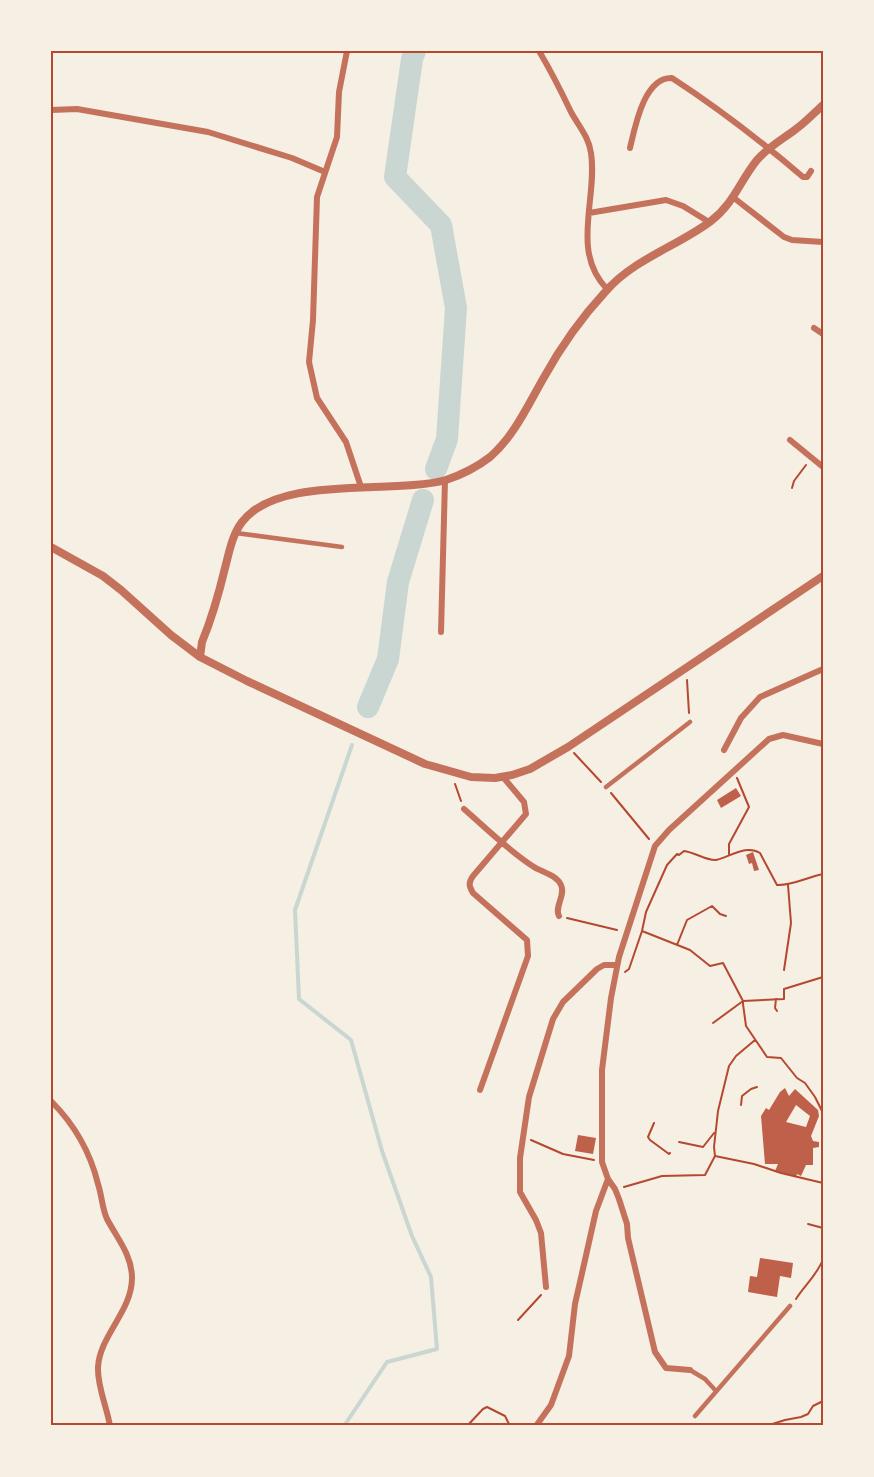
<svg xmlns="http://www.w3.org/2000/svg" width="874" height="1477" font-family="'Libre Baskerville',serif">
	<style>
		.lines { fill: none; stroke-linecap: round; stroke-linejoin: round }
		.stream { stroke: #c9d6d2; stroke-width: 4 }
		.river { stroke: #c9d6d2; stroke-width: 22 }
		.building { fill: #bf614a; fill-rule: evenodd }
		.path { stroke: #b5482f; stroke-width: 2 }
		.pedestrian { stroke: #c5725c; stroke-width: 4.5 }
		.minor { stroke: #c5725c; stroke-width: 6 }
		.tertiary { stroke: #c5725c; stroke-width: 8 }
		.neatline { fill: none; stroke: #b5482f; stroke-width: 2 }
	</style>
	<rect width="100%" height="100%" fill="#f6efe4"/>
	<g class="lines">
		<path class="stream" d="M344,1426l43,-64 50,-13 -6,-72 -19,-41 -30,-85 -31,-111 -52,-41 -4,-89 57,-165"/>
		<path class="river" d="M415,51l-3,8 -17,118 46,48 15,83 -9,131 -11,30
			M368,707l20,-48 10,-77 25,-82"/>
	</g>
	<path class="building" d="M736,788l5,8 -20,12 -4,-8z
		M753,852l6,18 -5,1 -2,-8 -3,1 -3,-9z
		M785,1088l4,8 6,-7 23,21 1,6 -8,20 2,5 6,1v5l-6,1v17h-7l-5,11 -4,-2 -1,3 -21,-6 3,-7h-13l-4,-48 5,-8 3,2 11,-18zM796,1105l14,11 -4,11 -20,-5z
		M578,1135l18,3 -3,16 -18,-3z
		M760,1258l33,5 -2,15 -11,-2 -3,21 -29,-5 2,-16 7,1z"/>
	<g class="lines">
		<path class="path" d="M792,488l2,-7 12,-16
			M687,680l2,33
			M574,753l27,29
			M455,784l6,17
			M611,793l38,46
			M729,854v-10l20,-37 -12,-29
			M567,918l50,12
			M677,945l10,-25 25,-14 8,8 6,2
			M784,970l7,-47 -3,-38
			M625,972l4,-3 13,-38
			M823,977l-39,12v10l-41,2v3l3,22 21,31 14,1 16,20 8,5 10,14 8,16
			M776,999l-1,9 2,3
			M713,1023l30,-22 -20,-38 -13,3 -20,-16 -48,-19 4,-19 21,-47 10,-11 2,1 5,-4c10,1 23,10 32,9 14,-3 30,-16 44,-7l17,32c14,1 31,-8 46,-11
			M741,1105l1,-9 9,-7 6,-2
			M654,1123l-6,14 2,3 19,14 1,-1
			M531,1140l32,14 31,6
			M679,1142l24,5 11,-14
			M715,1156l39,8 27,9 42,10
			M624,1187l38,-11 43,-1 10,-19 -1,-9 4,-36 11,-45 7,-10 19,-16
			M808,1224l15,4
			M796,1299c8,-13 22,-25 27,-40
			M518,1320l23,-25
			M467,1426l16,-17 4,-2 18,9 5,10
			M716,1426h6
			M766,1426l19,-6 16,-3 7,-3 5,-8 10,-5"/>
		<path class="pedestrian" d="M236,533l106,14
			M606,787l84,-65
			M690,1370l15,9 11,12
			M695,1416l95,-110"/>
		<path class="minor" d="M347,51l-8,41 -2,45 -20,60 -4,123 -4,42 8,36 29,44 15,45
			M539,51c12,20 22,40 32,61 7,13 18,25 20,41 7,45 -21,98 16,136
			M51,110l26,-1 131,23 84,26 33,14
			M630,148c5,-21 14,-71 42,-70 46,30 89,63 131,99h4l4,-6
			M734,198l50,39 8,3 31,2
			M589,213l77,-13 17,6 26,16
			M814,328l9,6
			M790,440l33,27
			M441,632l4,-152
			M724,750l17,-32 19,-21 63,-28
			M464,809c23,20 45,42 70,58 8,5 23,8 27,18 5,10 -7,22 -2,31
			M480,1090l48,-134 -1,-16 -54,-47c-4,-7 -5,-10 0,-17l53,-62 -2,-12 -21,-25
			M51,1101c24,24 39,50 47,83 4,12 4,24 9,35 10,19 25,36 25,59 0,33 -32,57 -34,89 -1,19 9,40 12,59
			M546,1287l-5,-54 -5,-13 -16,-28v-34l9,-61 24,-78 10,-17 34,-33 7,-4h13
			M690,1370l-24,-2 -11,-16 -27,-114 -1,-14 -8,-25 -4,-10 -7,-10 -6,-17v-92l9,-72 8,-41 36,-111 14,-16 100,-91 14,-4 40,9
			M536,1426l15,-21 18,-49 6,-52 10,-44 11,-49 12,-32"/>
		<path class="tertiary" d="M51,547l52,29 18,14 50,45 29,22 47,24 178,83 46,13 24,1 17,-3 18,-6 38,-22 255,-171
			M200,657l2,-15c10,-24 17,-49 23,-74 4,-15 7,-33 17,-46 37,-48 150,-27 204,-42 15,-5 31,-13 44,-23 24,-21 37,-50 53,-78 17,-31 39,-62 63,-88 28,-32 72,-45 105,-70 23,-18 29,-40 46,-61 11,-13 26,-21 39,-31 10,-7 18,-16 27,-24"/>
	</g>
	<rect width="874" height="1477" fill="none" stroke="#f6efe4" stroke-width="105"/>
	<rect x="52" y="52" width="770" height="1372" class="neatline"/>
</svg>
